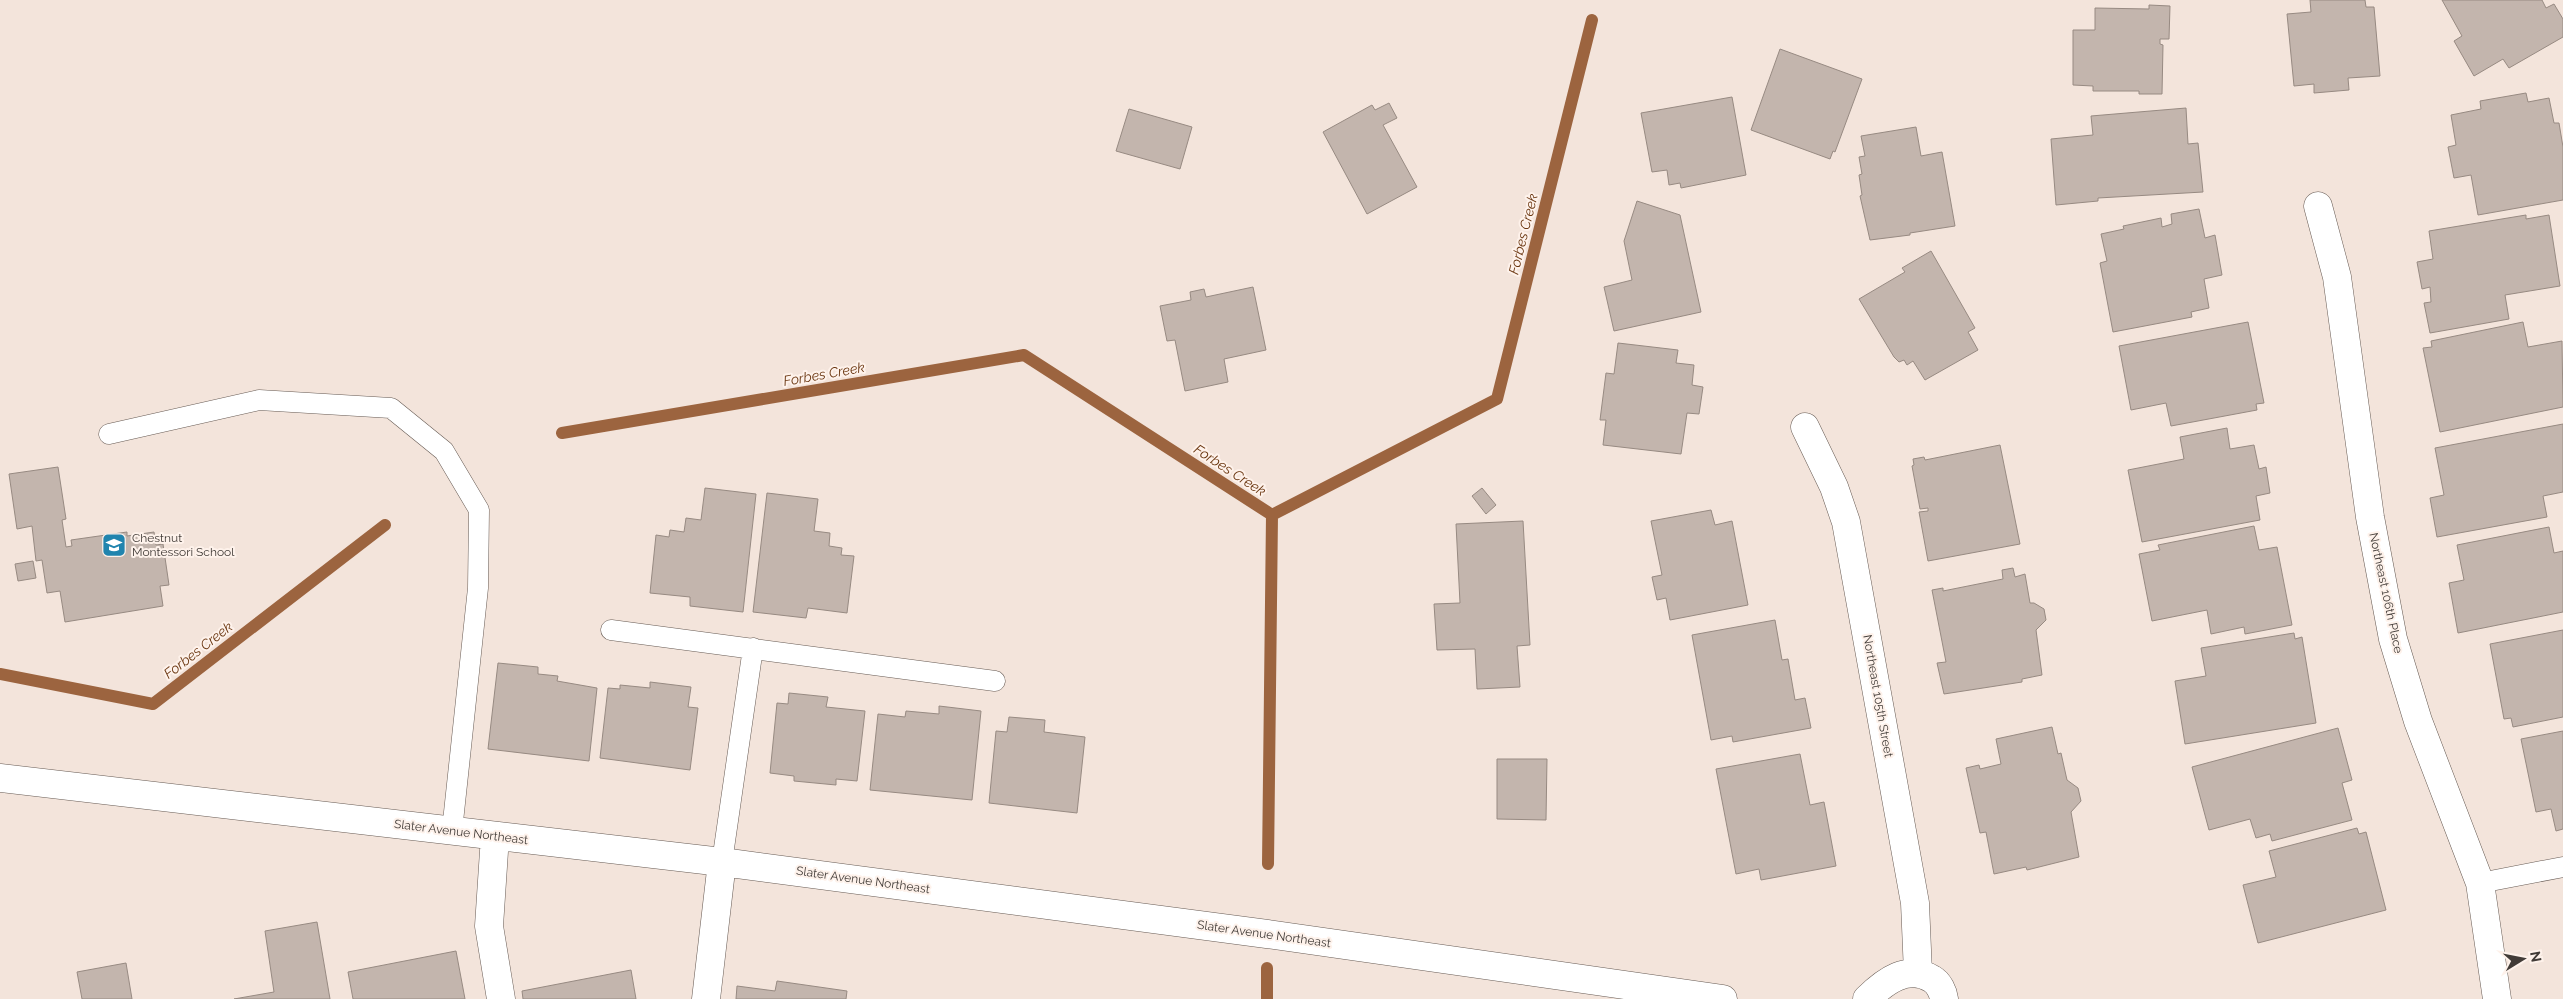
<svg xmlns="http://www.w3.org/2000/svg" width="2563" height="999" font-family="Raleway,sans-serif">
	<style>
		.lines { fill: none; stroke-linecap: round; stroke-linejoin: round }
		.stream { stroke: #9c643f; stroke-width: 12 }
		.building { fill: #c3b5ad; stroke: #978a82 }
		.service-casing { stroke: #675b54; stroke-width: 21 }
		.minor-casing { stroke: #675b54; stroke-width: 29 }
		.service { stroke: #fff; stroke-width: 20 }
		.minor { stroke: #fff; stroke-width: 28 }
		.labels { text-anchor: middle; stroke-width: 4; stroke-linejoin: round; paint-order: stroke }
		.poi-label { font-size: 12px; fill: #413b37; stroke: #fef2eb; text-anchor: start }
		.street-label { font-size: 12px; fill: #413b37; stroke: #fef2eb }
		.water-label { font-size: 14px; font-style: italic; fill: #6a3610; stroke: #fef2eb }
	</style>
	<rect width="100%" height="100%" fill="#f3e4db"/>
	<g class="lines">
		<path class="stream" d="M562,433l462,-78 248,160 225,-116 95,-379
			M0,674l153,30 232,-179
			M1268,864l4,-349
			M1267,999v-31"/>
	</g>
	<path class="building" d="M2310,0h55l1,7h8l6,69 -32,2 1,12 -35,3v-9l-20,2 -7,-72 24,-2z
		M2442,0h100l4,8 8,-4 9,15v18l-54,31 -6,-9 -29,17 -20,-35 8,-5z
		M2149,5l21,1 -1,33h-9v5l3,1 -1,49h-23v-3h-46v-5l-20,-1v-55h22v-22l54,1z
		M1780,49l82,30 -27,73 -2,-1 -3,8 -79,-29z
		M2526,93l2,9 21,-4 5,25h5l4,24v53l-85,15 -7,-40 -17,3 -6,-31 8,-2 -5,-30 30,-6 -1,-8z
		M1732,97l14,78 -65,13 -1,-5 -11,2 -2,-15 -15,2 -11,-59z
		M1389,103l8,15 -14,7 34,62 -50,27 -44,-82 49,-27 3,5z
		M2186,108l2,36 10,-1 5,49 -105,6v3l-42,4 -5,-66 42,-4 -2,-19z
		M1129,109l63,18 -12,42 -64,-18z
		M1916,127l5,29 21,-4 13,74 -45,7v2l-40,5 -10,-44 2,-1 -3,-20 3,-1 -3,-17 6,-1 -4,-20z
		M1637,201l43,14 21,97 -87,19 -10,-44 28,-7 -8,-39z
		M2199,209l6,29 10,-3 7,40 -18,4 5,29 -18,4 1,5 -79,15 -13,-69 7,-2 -6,-27 23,-5 -1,-3 38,-8 1,9 10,-3 -1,-10z
		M2526,215v4l23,-4 11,71 -55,9 4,24 -79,14 -6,-30 7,-1 -1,-15 -8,2 -5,-27 16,-3 -4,-28z
		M1931,251l44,77 -7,4 10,18 -53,30 -12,-19 -6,4 -3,-5 -5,2 -5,-5 -35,-58 46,-27 -3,-4z
		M1253,287l13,63 -42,9 4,23 -43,9 -10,-51 -8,1 -7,-35 31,-6 -1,-8 14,-3 2,8z
		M2248,322l16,81 -8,1 1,6 -86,16 -5,-23 -35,7 -12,-64z
		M2523,322l5,25 34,-6 1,66 -123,25 -17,-84 9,-1 -1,-6z
		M1618,343l60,7 -2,13 18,2 -2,20 11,2 -4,27 -12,-1 -6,41 -78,-9 3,-25h-6l6,-47 8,1z
		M2563,424v68l-20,4 4,21 -110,20 -7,-39 14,-3 -9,-47z
		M2227,428l3,21 24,-4 5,24 7,-2 4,26 -14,3 4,24 -118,22 -14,-72 56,-11 -4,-22z
		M2000,445l20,99 -92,17 -9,-49 9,-1v-3l-8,1 -8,-43 2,-1 -1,-6 11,-2 1,3z
		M58,467l8,52 -4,1 4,27 6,-1 -1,-6 56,-8v4l27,-4 2,13 7,-1 6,41 -9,1 3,20 -98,16 -5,-31 -13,2 -5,-33 -6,1 -4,-35 -15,3 -8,-55z
		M705,488l51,6 -13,118 -53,-6v-9l-40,-4 6,-58 13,2 1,-7 14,2 2,-14 15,2z
		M1482,488l14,17 -10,9 -14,-18z
		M767,493l51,6 -4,32 16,2 -1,13 13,2 -1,7 13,1 -7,57 -39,-5 -2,10 -53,-6z
		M1711,510l4,15 17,-4 16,84 -78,15 -4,-22 -9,2 -5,-23 10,-2 -11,-54z
		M1523,521l7,124 -13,1 3,41 -43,2 -2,-40 -38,1 -3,-46 26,-1 -4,-79z
		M2254,526l5,24 18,-3 15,78 -47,9 -1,-7 -33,7 -4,-24 -55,11 -13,-67 21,-4 -2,-5z
		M2549,527l5,26 9,-2v61l-105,21 -9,-50 15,-3 -7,-35z
		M33,561l3,17 -18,3 -3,-17z
		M2013,568l2,9 10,-3 5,29h4l10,6 2,11 -10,10 6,45 -20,4v3l-78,12 -7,-31 9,-1 -14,-72 11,-2v3l60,-12 -1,-9z
		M1775,620l7,40 6,-1 7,41 10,-2 6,30 -78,14 -1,-6 -21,4 -19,-105z
		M2563,630v87l-50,10 -2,-9 -7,1 -14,-75z
		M2294,633l1,6 7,-2 14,86 -131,21 -10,-63 31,-5 -5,-28z
		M498,663l40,4v7l20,2 -1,5 40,7 -8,73 -101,-12z
		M650,682l41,5 -3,20 10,1 -8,62 -90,-12 8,-70 12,1v-4l30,3z
		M789,693l39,4 -2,10 39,4 -8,70 -21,-2v6l-42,-4v-5l-24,-3 7,-70 11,1z
		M939,706l42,5 -9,89 -102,-10 8,-76 27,3 1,-6 33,3z
		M1009,717l36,3 -1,12 41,5 -8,76 -88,-10 7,-72 11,1z
		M2052,727l6,27 3,-1 6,27 11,8 3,13 -10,11 8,45 -52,13 -1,-3 -32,7 -8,-42 -6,1 -14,-65 13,-3 1,4 21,-5 -5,-25z
		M2338,728l14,52 -10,3 10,37 -80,21 -2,-7 -14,4 -6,-19 -41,11 -17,-63z
		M2563,731v98l-7,2 -5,-22 -15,3 -15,-73z
		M1800,754l10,51 14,-3 12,64 -75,14 -2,-11 -23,5 -20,-105z
		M1497,759h50l-1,61 -49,-1z
		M2357,828l2,6 7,-2 20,78 -128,33 -15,-58 33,-8 -7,-26z
		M317,922l13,77h-96l40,-7 -9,-61z
		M456,951l9,48h-112l-5,-27z
		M126,963l6,36h-50l-5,-27z
		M631,970l5,29h-113l-1,-8z
		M777,981l70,10 -1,8h-110l1,-13 38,5z"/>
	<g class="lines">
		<g class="service-casing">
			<path id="service" d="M109,434l150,-34 132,8 53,43 35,59 -1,78 -26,243
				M611,630l384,51
				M722,862l31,-214
				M2480,883l83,-16"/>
		</g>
		<g class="minor-casing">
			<path id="minor" d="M2318,206l19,71 33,240 23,122 25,82 62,162 17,116
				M1805,427l29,60 12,35 69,381 3,70
				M0,778l722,84 545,72 456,65
				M495,836l-6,90 12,73
				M706,999l16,-137
				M1867,999c18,-18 41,-35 65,-20 7,4 11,13 12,20"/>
		</g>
		<use href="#service" class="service"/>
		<use href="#minor" class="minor"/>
	</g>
	<defs>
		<g id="school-square" transform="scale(1.25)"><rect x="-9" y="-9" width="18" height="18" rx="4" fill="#2084ae" stroke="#fef2eb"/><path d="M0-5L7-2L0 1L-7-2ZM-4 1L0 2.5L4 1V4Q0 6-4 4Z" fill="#fff"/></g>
	</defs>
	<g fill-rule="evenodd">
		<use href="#school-square" x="114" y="545"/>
	</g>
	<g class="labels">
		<g class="poi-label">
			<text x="132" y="542">Chestnut<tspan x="132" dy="14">Montessori School</tspan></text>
		</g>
		<g class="street-label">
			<text transform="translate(2386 593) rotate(78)" y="4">Northeast 106th Place</text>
			<text transform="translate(1878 696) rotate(80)" y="4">Northeast 105th Street</text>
			<text transform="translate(461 832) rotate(7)" y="4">Slater Avenue Northeast</text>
			<text transform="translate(863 880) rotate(8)" y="4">Slater Avenue Northeast</text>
			<text transform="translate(1264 934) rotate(8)" y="4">Slater Avenue Northeast</text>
		</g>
		<g class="water-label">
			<text transform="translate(1523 234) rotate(-76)" y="5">Forbes Creek</text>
			<text transform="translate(824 374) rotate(-10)" y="5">Forbes Creek</text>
			<text transform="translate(1230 470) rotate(33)" y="5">Forbes Creek</text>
			<text transform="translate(198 650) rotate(-38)" y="5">Forbes Creek</text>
		</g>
	</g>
	<g transform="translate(2523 959) rotate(80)" stroke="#fef2eb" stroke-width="4" paint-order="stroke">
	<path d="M0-4L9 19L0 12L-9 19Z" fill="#413b37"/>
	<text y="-8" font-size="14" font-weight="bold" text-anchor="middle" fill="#413b37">N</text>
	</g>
</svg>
